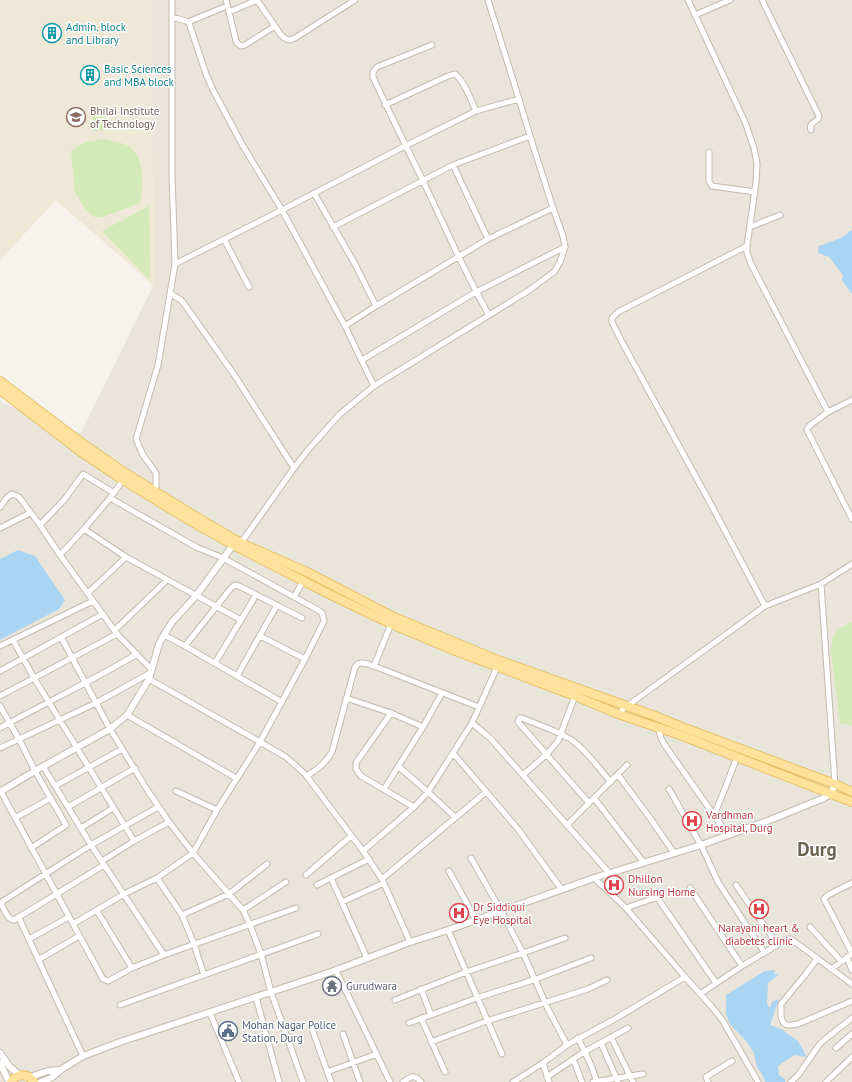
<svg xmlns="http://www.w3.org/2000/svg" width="852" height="1082" font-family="'PT Sans',sans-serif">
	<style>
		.residential { fill: #eae5da }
		.education { fill: #efe8d6 }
		.green { fill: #d2eab5 }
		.water { fill: #a9d4f2 }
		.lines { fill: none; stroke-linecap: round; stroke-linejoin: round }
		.minor-casing { stroke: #c2bbae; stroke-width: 7 }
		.tertiary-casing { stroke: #c2bbae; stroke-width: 8 }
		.primary-casing { stroke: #e6c16a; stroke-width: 10 }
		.minor { stroke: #fff; stroke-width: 5 }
		.tertiary { stroke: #fff; stroke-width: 6 }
		.primary { stroke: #ffe39c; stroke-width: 8 }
		.labels { text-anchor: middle; stroke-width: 3; stroke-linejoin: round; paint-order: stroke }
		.culture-label { font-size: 11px; fill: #0d838f; stroke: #fff; text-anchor: start }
		.education-label { font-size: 11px; fill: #785e54; stroke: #fff; text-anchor: start }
		.health-label { font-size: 11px; fill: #be3a42; stroke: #fff; text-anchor: start }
		.worship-label { font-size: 11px; fill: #5b616d; stroke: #fff; text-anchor: start }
		.service-label { font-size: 11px; fill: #4e5e75; stroke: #fff; text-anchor: start }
		.town-label { font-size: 19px; font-weight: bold; fill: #6e6250; stroke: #fff }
	</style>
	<rect width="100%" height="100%" fill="#f6f3ec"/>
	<path class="residential" d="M151,0h701v1082h-852v-680l81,31 72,-147z"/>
	<path class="education" d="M0,0h152l2,286 -98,-86 -56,60z"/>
	<path class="green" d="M105,106l1,24 -13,1 -2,-24z
		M103,139c9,2 19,3 27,8 15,11 13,40 10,56l-37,14h-9l-9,-8 -10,-17 -4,-41 15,-9z
		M149,206l1,70 -2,2 -46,-47z
		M852,622v103l-12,-2 -9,-71 1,-13 5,-9z"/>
	<path class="water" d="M852,230v64l-10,-14 1,-5 -14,-18 -11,-4 1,-7 22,-8z
		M18,550l17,6 30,44 -6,9 -59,31v-81z
		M774,970v4l4,1 -10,8 -1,21 3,4 2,-6 7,-3 -9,26 11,4 17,12 9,16 -13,-2 -16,11 1,9 6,4v3h-20l-1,-4 -7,-11 -3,-14 -7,-11 -18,-19 -3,-10v-18l39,-24z"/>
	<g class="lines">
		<g class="minor-casing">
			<path id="minor" d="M226,0l10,41 1,2 4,3 4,-1 30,-19
				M257,0l24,35c5,5 8,6 14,3l60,-38
				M688,0l57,122 9,26 3,16 -1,18 -9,64v7l4,11 77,148 -19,14 -2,4 45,89
				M762,0l57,116 -1,3c-3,3 -10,5 -7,11
				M229,12l28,-12
				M695,15l35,-15
				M172,17l14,4 3,2 17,51 7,16 30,56 39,64 63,116 29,60
				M188,22l39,-16
				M432,45l-55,22 -4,5v5c16,35 33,69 50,104 22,45 41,91 66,134
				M385,105l63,-29 7,-2c10,8 16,26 21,37
				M709,152v29l3,5 43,6
				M453,165l35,74
				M314,193l41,71 21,42
				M333,227l120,-62 77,-29
				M750,227l30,-12
				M224,239l25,48
				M747,246l-129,66 -6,6v4l10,20 92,168 51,96
				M175,264l107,-54 123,-64 71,-35 43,-12
				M171,294l10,6 4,5 50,71 59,92
				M345,326l31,-20 112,-67 65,-31
				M362,360l114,-68 89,-45
				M828,412l24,-12
				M156,492v-19l-13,-18 -7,-16 22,-74 17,-101 -3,-90v-174
				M0,507c5,-5 5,-10 12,-13l7,3 21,28 20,30 57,79 34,35
				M40,525l24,-25 19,-26 31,19
				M0,528l30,-15
				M84,529l42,28 115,63
				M241,543l53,-75 14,-18 31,-35 35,-29 154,-95 26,-19 6,-10 5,-15 -2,-11 -10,-28 -23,-72 -11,-37 -31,-99
				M60,555l24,-26 26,-31
				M821,584l14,200
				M88,593l38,-36
				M294,597l9,-16
				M115,630l52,-50
				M164,635l21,11 97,56
				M260,636l45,23
				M61,637l49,92 38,62 21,31 24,31 50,57 7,15 11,29 10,38 32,90
				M13,640l21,38 100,163
				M0,646l93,-45
				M185,646l46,-58 4,-3 4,1 63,32
				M215,663l41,-68
				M374,666l17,-42
				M0,671l103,-57
				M237,676l40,-71
				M149,679l111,63 26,15 19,17 58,77 19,28 28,63
				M0,696l117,-62
				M346,698l45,15 32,14
				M0,706l19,33 16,32 31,54 -1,1 -34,22
				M391,713l-35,50v6l5,7 53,31
				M618,714l9,-8 138,-100 56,-22 31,-20
				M127,715l109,63
				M472,723l18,15 77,87
				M658,727l3,11 3,6 64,91
				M0,728c45,-25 92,-47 137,-74
				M0,748l96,-45 54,-30
				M453,753l65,76 44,61
				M43,766l48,79 73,110
				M399,767l29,25 27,25
				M523,775l24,-21 11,-13 17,-45
				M618,775l32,43 24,35
				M307,776c10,-7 19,-13 25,-24l23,-85c4,-7 12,-3 19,-1l105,41
				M55,786l67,-37
				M384,789l39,-62 19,-34
				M669,789l32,56 17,37 46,70
				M0,790l103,189 5,2 2,-1 22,-12 32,-13 132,-47
				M176,791l41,19
				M594,798l50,65
				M589,803l-70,-80 -1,-2 2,-3h2c16,7 37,13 51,23 14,10 26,28 38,41
				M68,807l67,-39
				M714,815l8,-19 15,-39
				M15,818l36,-20
				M81,828l32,-20
				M363,851l51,-44 14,-15 44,-69 25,-56
				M471,858l30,53 22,42 25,56 19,36
				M102,861l32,-20 35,-19
				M104,865l-90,55c-6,0 -9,-9 -12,-14l-1,-2 2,-3 88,-56 67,-38
				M449,871l27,49
				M610,874l-43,-49 60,-60
				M306,875l45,-39
				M157,878l25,37 47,-21 38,-30
				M331,878l36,80
				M594,878l32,30 59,69 27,30 11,14 35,61
				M382,879l104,-87
				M852,883l-24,12 -4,4 28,54
				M317,885l52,-26
				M736,885l41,59
				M690,888l52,78
				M342,902l42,-19
				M626,908l26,-9 5,-1 2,2 57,83
				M243,910l43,-28
				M97,911l35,57
				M182,915l12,29 10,31
				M19,918l64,138
				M73,924l51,-30 33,-16 36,-25 24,-43 43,-68 45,-83 19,-38 -2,-8 -4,-3 -95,-52 -27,-11 -86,-49 13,-18
				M810,927l31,34
				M448,930l54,124
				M29,939l40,-22
				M847,957l5,13
				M817,959l-12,16 -24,29c0,4 0,7 0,11 1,12 7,11 17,9l54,-23
				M38,960l41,-24
				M831,969l21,-15
				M336,971l30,61 24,50
				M421,989l10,26
				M700,994l42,-28 45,-27h4l61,45
				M256,997l23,85
				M395,1000l71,-28 57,-19 42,-15
				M120,1005l198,-71
				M210,1013l29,69
				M421,1018l24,54
				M409,1023l68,-25 59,-19 55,-21
				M311,1026l20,56
				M343,1034l17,48
				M611,1037l22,45
				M578,1038l13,27 6,17
				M431,1042l56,-21 101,-32 19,-9
				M601,1043l17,39
				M836,1048l16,-14
				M573,1059l9,23
				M543,1063l6,19
				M327,1072l50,-18
				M547,1077l37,-25 44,-24
				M403,1082c7,-5 11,-9 18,0
				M513,1082l30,-19 24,-18 53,-29 65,-39
				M593,1082l50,-8
				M708,1082l-2,-5 26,-16
				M791,1082l8,-8 20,-29 5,-5 28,-22
				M826,1082l26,-25"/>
		</g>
		<g class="tertiary-casing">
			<path id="tertiary" d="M0,792l33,-20 77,-43 17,-14 22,-36 10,-35 5,-9 8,-13 24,-26 37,-51 3,-1
				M0,1053l9,13 10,9
				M0,1063l9,19
				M30,1077l18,-6 12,-1
				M41,1082l10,-4 11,-9 21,-13 37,-14 211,-70 79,-30 38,-12 146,-52 107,-33 69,-25 54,-22 7,-4 4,-10"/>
		</g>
		<g class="primary-casing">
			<path id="primary" d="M0,381l82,62 42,29 71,44 46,27 66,29 87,45 104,43 157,56 27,11 153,57 17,8
				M0,390l81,62 42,28 69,42 41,23 98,50 60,29 62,26 122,46 43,18 62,21 172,67
				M11,1082c6,-9 17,-9 23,0"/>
		</g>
		<use href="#minor" class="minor"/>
		<use href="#tertiary" class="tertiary"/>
		<use href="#primary" class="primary"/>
	</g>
	<defs>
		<g id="building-ring" transform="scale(1)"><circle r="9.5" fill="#fff" stroke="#0f9aa8" stroke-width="1.5"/><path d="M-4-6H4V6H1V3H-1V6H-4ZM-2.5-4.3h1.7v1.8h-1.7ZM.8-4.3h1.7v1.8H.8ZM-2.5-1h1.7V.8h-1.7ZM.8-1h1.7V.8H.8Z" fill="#0f9aa8"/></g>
		<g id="university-ring" transform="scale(1)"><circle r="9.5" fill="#fff" stroke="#8d6e63" stroke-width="1.5"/><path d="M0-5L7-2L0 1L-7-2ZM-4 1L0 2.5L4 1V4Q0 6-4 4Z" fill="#8d6e63"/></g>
		<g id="hospital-ring" transform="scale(1)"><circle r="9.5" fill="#fff" stroke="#e0444e" stroke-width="1.5"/><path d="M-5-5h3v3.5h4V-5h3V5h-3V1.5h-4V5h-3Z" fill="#e0444e"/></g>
		<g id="temple-ring" transform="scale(1)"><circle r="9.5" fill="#fff" stroke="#6b7280" stroke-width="1.5"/><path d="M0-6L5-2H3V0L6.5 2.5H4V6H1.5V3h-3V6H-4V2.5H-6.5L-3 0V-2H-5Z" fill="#6b7280"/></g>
		<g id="civic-ring" transform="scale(1)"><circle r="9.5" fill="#fff" stroke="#5c6f8a" stroke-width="1.5"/><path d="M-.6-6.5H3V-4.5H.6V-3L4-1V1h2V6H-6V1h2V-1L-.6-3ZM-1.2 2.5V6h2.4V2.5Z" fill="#5c6f8a"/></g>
	</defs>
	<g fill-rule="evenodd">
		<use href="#building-ring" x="52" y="33"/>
		<use href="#building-ring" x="90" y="75"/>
		<use href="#university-ring" x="76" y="117"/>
		<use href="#hospital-ring" x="692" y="821"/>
		<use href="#hospital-ring" x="614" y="885"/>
		<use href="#hospital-ring" x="759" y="909"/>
		<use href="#hospital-ring" x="459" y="913"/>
		<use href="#temple-ring" x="332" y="986"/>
		<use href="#civic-ring" x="228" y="1031"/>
	</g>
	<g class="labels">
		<g class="culture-label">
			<text x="66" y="31">Admin. block<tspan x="66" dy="13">and Library</tspan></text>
			<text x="104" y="73">Basic Sciences<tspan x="104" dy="13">and MBA block</tspan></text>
		</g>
		<g class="education-label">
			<text x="90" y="115">Bhilai Institute<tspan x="90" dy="13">of Technology</tspan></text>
		</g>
		<g class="health-label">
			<text x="706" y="819">Vardhman<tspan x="706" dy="13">Hospital, Durg</tspan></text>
			<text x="628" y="883">Dhillon<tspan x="628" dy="13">Nursing Home</tspan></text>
			<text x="473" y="911">Dr Siddiqui<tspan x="473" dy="13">Eye Hospital</tspan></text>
			<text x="759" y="932" text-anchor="middle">Narayani heart &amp;<tspan x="759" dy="13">diabetes clinic</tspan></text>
		</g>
		<g class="worship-label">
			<text x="346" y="990">Gurudwara</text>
		</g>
		<g class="service-label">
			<text x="242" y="1029">Mohan Nagar Police<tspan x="242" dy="13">Station, Durg</tspan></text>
		</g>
		<g class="town-label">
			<text x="817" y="856">Durg</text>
		</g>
	</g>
</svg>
